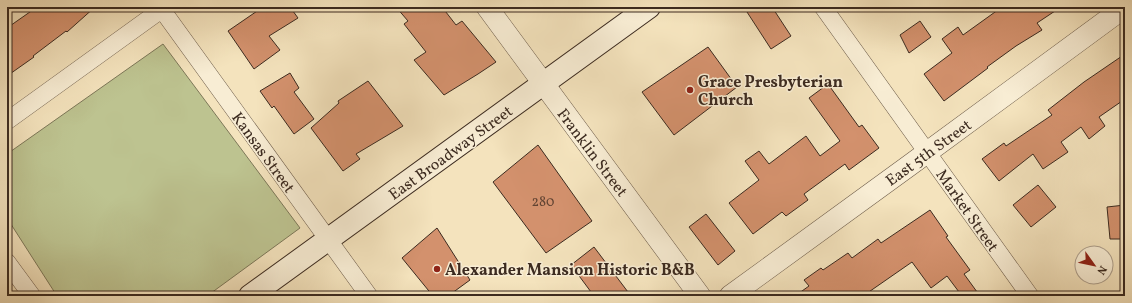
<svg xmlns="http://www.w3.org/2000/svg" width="1132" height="303" font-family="Vollkorn,serif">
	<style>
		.park { fill: #bdc390; stroke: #7c7758 }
		.building { fill: #d3916d; stroke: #3c2b20 }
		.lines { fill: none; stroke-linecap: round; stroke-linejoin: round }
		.minor-casing { stroke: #6a5947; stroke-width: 18 }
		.tertiary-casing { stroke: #6a5947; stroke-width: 22 }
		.secondary-casing { stroke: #3c2b20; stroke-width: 24 }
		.minor { stroke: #f8edd4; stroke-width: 17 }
		.tertiary { stroke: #f8edd4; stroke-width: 21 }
		.secondary { stroke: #f8edd4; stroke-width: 22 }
		.poi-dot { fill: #8f2418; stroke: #f8edd4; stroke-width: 1.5 }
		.labels { text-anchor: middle; stroke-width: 3; stroke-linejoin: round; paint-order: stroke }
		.number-label { font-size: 14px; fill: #624433 }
		.poi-label { font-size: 16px; font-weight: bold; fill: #3c2b20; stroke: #f8edd4; text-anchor: start }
		.street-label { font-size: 16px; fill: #3c2b20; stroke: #f8edd4 }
	</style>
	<rect width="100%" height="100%" fill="#f4e3bd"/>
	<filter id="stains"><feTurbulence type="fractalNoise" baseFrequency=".005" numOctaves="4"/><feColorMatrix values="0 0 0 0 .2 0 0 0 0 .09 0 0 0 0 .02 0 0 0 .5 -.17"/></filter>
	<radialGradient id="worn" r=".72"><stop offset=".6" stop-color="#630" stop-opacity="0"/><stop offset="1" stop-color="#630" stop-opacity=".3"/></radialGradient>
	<path class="park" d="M163,44l137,184 -93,68h-150l-50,-78v-64z"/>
	<path class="building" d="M37,7h58l-28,25 -1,-1 -33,25 1,1 -27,19v-48z
		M263,7h27l8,11 -29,18 11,14 -26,19 -26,-38z
		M396,7h46l14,18 6,-4 34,41 -18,12 -34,21 -30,-35 12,-8 -22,-28 4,-3z
		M754,7h18l19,29 -20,13 -24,-37z
		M1002,7h59l-24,16 5,7 -26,16 -29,21 1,1 -44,33 -20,-27 28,-21 -10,-14 16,-12 5,8z
		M920,21l11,16 -22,16 -9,-18z
		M708,47l29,40 -63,48 -32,-43z
		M1125,54v45l-26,18 6,9 -16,13 -8,-12 -20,15 7,10 -25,17 -10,-15 -34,27 -17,-22 22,-16 2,3 46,-31 -4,-5 36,-28z
		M290,73l9,15 -5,4 20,27 -20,15 -20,-28 -2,2 -12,-17z
		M368,81l35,45 -47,28 4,5 -17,12 -32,-43 28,-25 -1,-2z
		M828,84l31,43 3,-2 17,23 -30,22 -4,-6 -41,30 4,6 -22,16 -4,-4 -29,22 -24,-31 30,-23 -14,-19 14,-10 10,13 37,-28 14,20 20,-15 -31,-43z
		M538,145l54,76 -46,32 -53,-71z
		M1038,185l18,22 -25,20 -18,-22z
		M1125,205v34h-15l-3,-32z
		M930,210l18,26 -2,1 24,33 -6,4 16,22h-18l-15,-20 -16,12 -19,-26 -49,34h-68l14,-10 -5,-6 17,-12 2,2 25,-17 4,5 26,-19 3,4z
		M706,214l29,37 -17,14 -29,-38z
		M437,228l33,52 -22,16h-15l-31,-38z
		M594,247l37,49h-37l-23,-31z"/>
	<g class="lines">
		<g class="minor-casing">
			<path id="minor" d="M160,7l209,289
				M823,7l207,289
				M7,121l158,-114
				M7,262l25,34"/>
		</g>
		<g class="tertiary-casing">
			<path id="tertiary" d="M487,7l213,289
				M730,296l180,-131 215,-158"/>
		</g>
		<g class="secondary-casing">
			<path id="secondary" d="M250,296l399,-289"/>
		</g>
		<use href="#minor" class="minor"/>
		<use href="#tertiary" class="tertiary"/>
		<use href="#secondary" class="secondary"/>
	</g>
	<g class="poi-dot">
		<circle cx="690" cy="90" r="4"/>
		<circle cx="437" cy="269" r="4"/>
	</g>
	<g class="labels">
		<g class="number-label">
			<text x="543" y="206">280</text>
		</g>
		<g class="poi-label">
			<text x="698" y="87">Grace Presbyterian<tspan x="698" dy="18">Church</tspan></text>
			<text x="445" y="275">Alexander Mansion Historic B&amp;B</text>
		</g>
		<g class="street-label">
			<text transform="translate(264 152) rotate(54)" y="6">Kansas Street</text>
			<text transform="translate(450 152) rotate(-36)" y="6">East Broadway Street</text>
			<text transform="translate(593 152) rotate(53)" y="6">Franklin Street</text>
			<text transform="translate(928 152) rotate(-36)" y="6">East 5th Street</text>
			<text transform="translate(968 210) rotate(55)" y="6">Market Street</text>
		</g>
	</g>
	<rect width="1132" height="303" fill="none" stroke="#f4e3bd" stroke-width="24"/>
	<rect x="8" y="8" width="1116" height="287" fill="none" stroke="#3c2b20" stroke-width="2"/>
	<rect x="12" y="12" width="1108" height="279" fill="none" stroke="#3c2b20"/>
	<g transform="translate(1094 265) rotate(123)"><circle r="19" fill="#f8edd4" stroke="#ad9f8c"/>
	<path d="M0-3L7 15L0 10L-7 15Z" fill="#8f2418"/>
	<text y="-6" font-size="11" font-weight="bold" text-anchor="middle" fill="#3c2b20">N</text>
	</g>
	<rect width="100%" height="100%" filter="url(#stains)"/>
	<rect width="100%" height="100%" fill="url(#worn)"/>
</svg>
